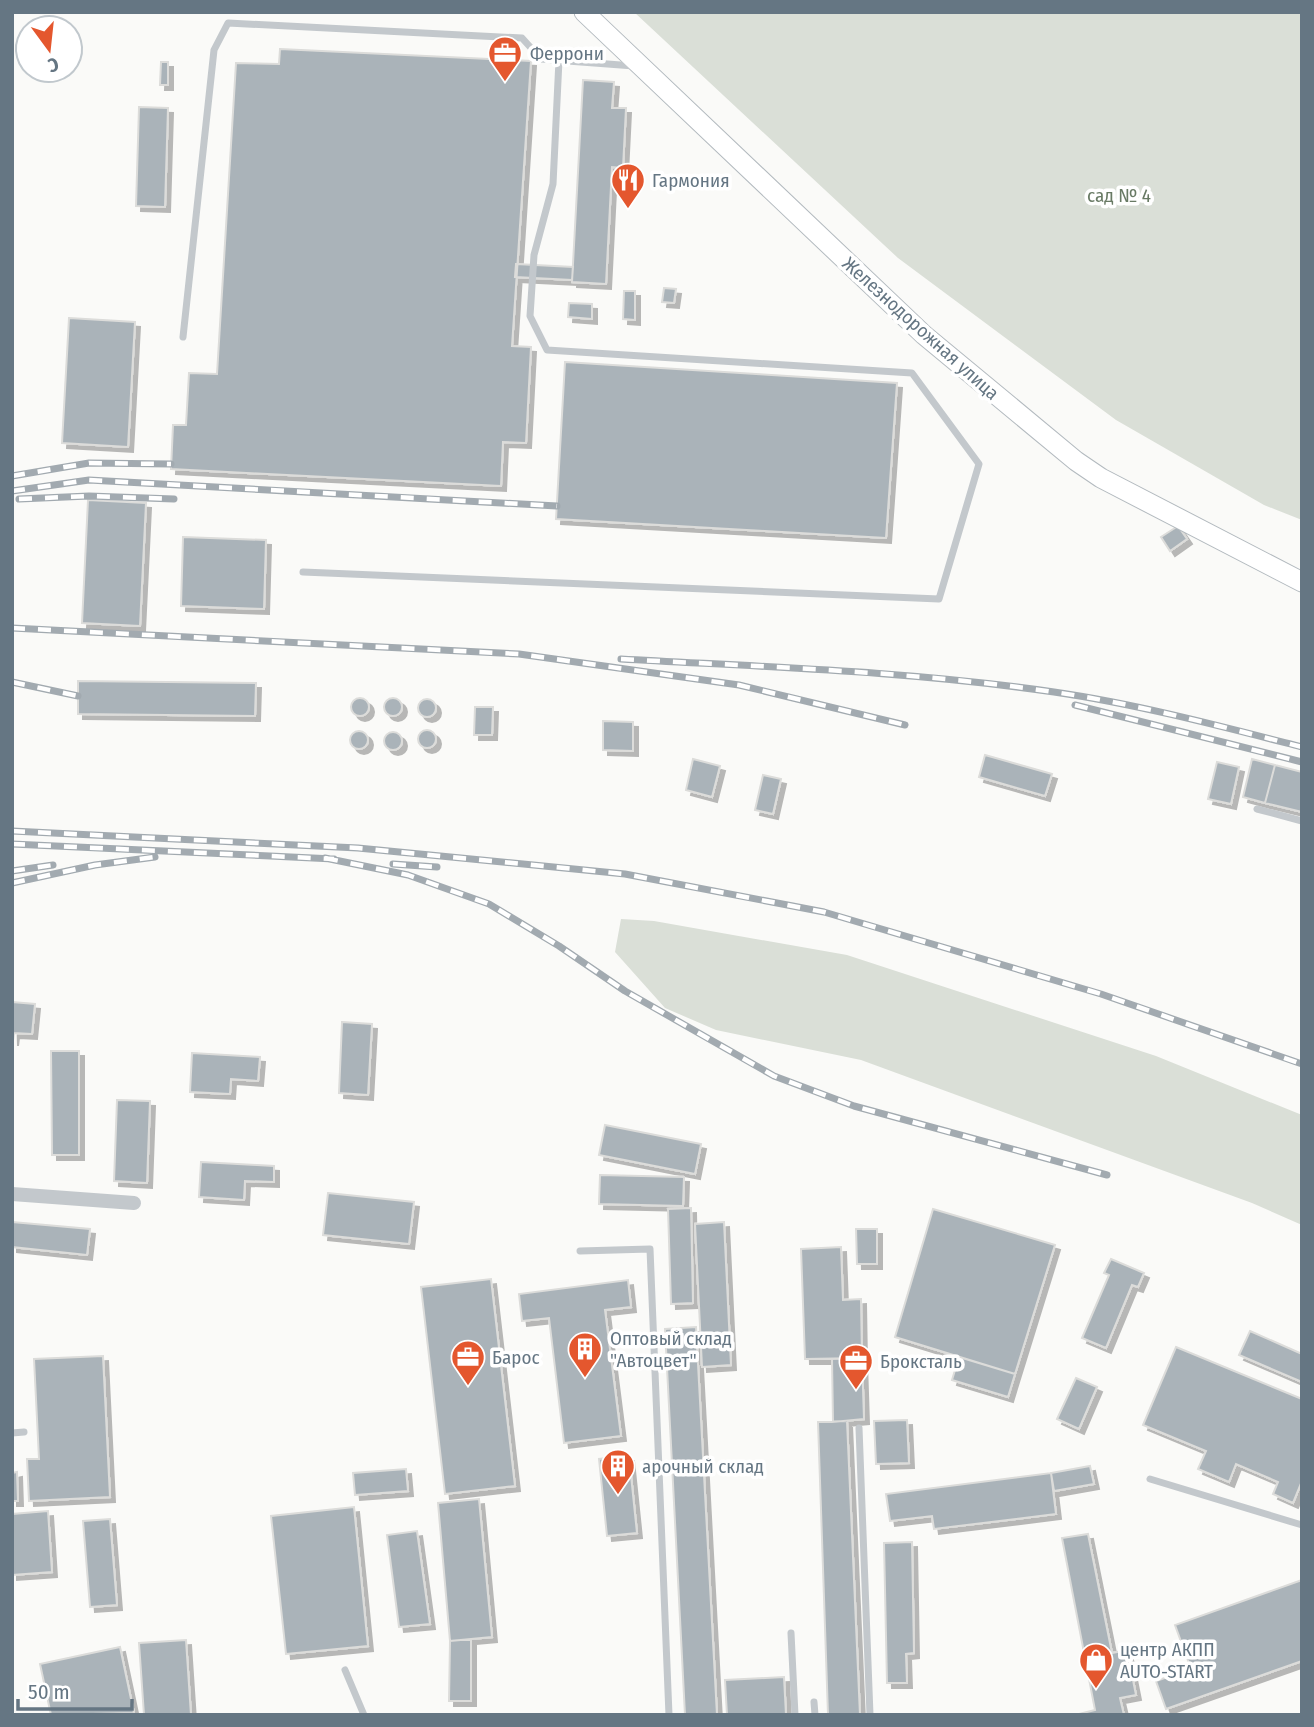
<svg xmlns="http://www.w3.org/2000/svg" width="1314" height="1727" font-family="'Fira Sans Condensed',sans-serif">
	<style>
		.green { fill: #dadfd7 }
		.building { fill: #aab3b9; stroke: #dcdcda; stroke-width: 2; filter: url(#shadow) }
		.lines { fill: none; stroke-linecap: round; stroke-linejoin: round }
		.secondary-casing { stroke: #b3babf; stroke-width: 21 }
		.lane { stroke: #c3c8cc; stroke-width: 7 }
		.street { stroke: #c3c8cc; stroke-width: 14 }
		.secondary { stroke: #fff; stroke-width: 19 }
		.rail-casing { stroke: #a2aab0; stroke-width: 7 }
		.rail { stroke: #fff; stroke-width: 4.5; stroke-dasharray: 13; stroke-linecap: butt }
		.labels { text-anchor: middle; stroke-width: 7; stroke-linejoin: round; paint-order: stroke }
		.poi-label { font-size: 19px; fill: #657683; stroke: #fff; text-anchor: start }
		.park-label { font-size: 19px; fill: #687a64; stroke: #fff }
		.street-label { font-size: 19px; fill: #657683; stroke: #fff }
	</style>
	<defs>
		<filter id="shadow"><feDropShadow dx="5" dy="5" stdDeviation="0" flood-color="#0004"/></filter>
	</defs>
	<rect width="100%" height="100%" fill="#fafaf8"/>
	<path class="green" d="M634,12h668v508l-38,-15 -148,-85 -218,-162z
		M621,919l33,2 193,34 309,101 146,59v110l-50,-22 -391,-143 -145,-30 -51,-22 -50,-56z"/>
	<path class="building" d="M280,49l251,12 -19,285 19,1 -5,96 -23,-1 -2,44 -330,-17 2,-44h13l3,-52 28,1 19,-311 43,1z
		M161,62h7v23h-8z
		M583,80l31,2 -2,26h14l-3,60 -11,-1 -6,117 -34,-2z
		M139,107l29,1 -3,99 -29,-1z
		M516,264l57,3 -1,13 -57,-3z
		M664,288l12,1 -2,14 -12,-1z
		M624,291h11v29l-12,-1z
		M569,303l23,1v15l-24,-2z
		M69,318l66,4 -7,125 -66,-4z
		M565,362l332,21 -11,155 -330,-19z
		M88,500l58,3 -6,123 -58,-3z
		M1178,526l9,13 -17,12 -9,-14z
		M183,537l83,3 -2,69 -83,-3z
		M78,681l178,2 -1,33 -177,-2z
		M351 707a9 9 0 1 1 18 0a9 9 0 1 1-18 0Z
		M384 707a9 9 0 1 1 18 0a9 9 0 1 1-18 0Z
		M418 708a9 9 0 1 1 18 0a9 9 0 1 1-18 0Z
		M475,707h18l-1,28h-18z
		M603,721l30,1v29l-30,-1z
		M418 739a9 9 0 1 1 18 0a9 9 0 1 1-18 0Z
		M350 740a9 9 0 1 1 18 0a9 9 0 1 1-18 0Z
		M384 741a9 9 0 1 1 18 0a9 9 0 1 1-18 0Z
		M985,755l67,19 -7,22 -66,-19z
		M693,759l27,7 -8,31 -26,-7z
		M1252,759l23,6 -10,38 -22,-6z
		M1217,762l22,5 -8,37 -23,-5z
		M1275,765l27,7v40l-37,-9z
		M763,775l18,4 -8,35 -18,-4z
		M12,1002l23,2 -3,30 -18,-1 -1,8z
		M342,1022l30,2 -4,71 -29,-2z
		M51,1051h28v104h-27z
		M192,1053l68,4 -2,24 -27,-2 -1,15 -40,-2z
		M117,1100l33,1 -3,82 -33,-2z
		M605,1125l96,19 -6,30 -96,-19z
		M201,1162l73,4v16l-29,-1 -1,19 -45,-3z
		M600,1175l84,2 -1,29 -84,-2z
		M328,1193l86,9 -5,42 -86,-9z
		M691,1208l2,95 -22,1 -3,-95z
		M933,1209l122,36 -40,129 -120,-37z
		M12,1222l78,7 -3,26 -75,-8z
		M724,1222l7,143 -29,2 -7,-143z
		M856,1229h21v35h-20z
		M841,1247l2,53 18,-1 1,59 -57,1 -4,-110z
		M1111,1259l33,14 -6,14 -6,-2 -26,63 -24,-10 27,-63 -5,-2z
		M491,1279l24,207 -70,8 -24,-207z
		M628,1280l3,27 -26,3 16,126 -57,7 -15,-125 -27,3 -3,-27z
		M696,1327l21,388h-32l-20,-386z
		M1250,1331l52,23v28l-63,-27z
		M1176,1347l126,52v82l-9,22 -20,-9 5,-12 -42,-18 -7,18 -31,-13 8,-18 -63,-26z
		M103,1356l7,141 -81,4 -2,-42h12l-5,-100z
		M959,1357l56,17 -7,23 -56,-17z
		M862,1358l2,61 -31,3 -1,-63z
		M1076,1378l21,9 -18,42 -22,-10z
		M907,1420l2,43 -33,1 -2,-43z
		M847,1421l13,294h-32l-10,-293z
		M629,1456l8,77 -30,3 -8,-77z
		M1090,1466l4,18 -40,7 -3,-18z
		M406,1469l2,22 -53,4 -2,-22z
		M17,1472l1,29h-6v-28z
		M1051,1473l5,41 -122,15 -2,-13 -42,5 -4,-27z
		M479,1499l13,138 -42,4 -12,-138z
		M354,1507l14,139 -82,8 -15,-138z
		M48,1511l4,61 -40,3v-61z
		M110,1519l7,86 -27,2 -7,-86z
		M417,1531l13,93 -31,3 -12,-92z
		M1088,1534l24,119 15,-3 9,45 -16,3 4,17h-49l20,-5 -33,-172z
		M912,1542l2,111 -8,1 1,29h-20l-3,-140z
		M1302,1580v81l-136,48 -10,-28 35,-12 -16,-44z
		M471,1639v62h-22l1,-60z
		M186,1640l5,75h-47l-5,-72z
		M120,1647l14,66 -83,2 -11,-51z
		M784,1677l2,38h-59l-2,-35z"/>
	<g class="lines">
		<g class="secondary-casing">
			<path id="secondary" d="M584,12l340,323 152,126 25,17 201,104"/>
		</g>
		<path class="lane" d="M183,337l31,-287 14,-27 294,15 19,21 93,7
			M303,572l636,27 40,-135 -67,-91 -365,-23 -17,-34 4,-61 19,-71 6,-124
			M1257,809l45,12
			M580,1251l70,-2 19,466
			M859,1428l11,287
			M12,1433l12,-1
			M1150,1479l152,46
			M791,1633l4,82
			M345,1670l19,45
			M814,1702l1,13"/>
		<path class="street" d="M12,1194l122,9"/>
		<use href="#secondary" class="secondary"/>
		<g class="rail-casing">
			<path id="rail" d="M12,476l77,-13 82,1
				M12,491l77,-11 468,26
				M19,499l70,-3 85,3
				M12,628l507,26 220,31 166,40
				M621,659c144,8 289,12 433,33 83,12 166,34 248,55
				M12,682l66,14
				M1075,705l227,57
				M12,831l346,17 267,26 199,38 277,82 201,70
				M12,844l322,15
				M325,858l83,17 81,29 70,42 66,45 149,85 80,30 253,69
				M393,864l44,3
				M12,871l41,-6
				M12,883l83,-18 60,-8"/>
		</g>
		<use href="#rail" class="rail"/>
	</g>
	<defs>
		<g id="office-pin" transform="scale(1.75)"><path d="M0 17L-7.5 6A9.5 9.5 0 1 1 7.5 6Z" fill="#e4572e" stroke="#fff"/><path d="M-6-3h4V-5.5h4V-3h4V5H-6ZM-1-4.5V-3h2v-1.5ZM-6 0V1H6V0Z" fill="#fff"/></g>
		<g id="restaurant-pin" transform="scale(1.75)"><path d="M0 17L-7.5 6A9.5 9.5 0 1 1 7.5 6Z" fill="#e4572e" stroke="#fff"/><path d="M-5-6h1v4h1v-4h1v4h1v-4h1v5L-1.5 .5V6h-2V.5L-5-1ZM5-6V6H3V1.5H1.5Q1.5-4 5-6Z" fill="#fff"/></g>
		<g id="building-pin" transform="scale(1.75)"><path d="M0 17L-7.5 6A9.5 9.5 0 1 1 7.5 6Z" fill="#e4572e" stroke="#fff"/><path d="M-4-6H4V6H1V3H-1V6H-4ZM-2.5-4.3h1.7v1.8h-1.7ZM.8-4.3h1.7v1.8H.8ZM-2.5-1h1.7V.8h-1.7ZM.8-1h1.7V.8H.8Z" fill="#fff"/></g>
		<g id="shop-pin" transform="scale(1.75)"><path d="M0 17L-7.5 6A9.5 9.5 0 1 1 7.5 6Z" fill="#e4572e" stroke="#fff"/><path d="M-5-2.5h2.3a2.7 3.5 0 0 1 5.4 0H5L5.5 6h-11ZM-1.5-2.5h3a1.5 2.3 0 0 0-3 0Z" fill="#fff"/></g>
	</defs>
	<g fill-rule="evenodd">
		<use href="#office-pin" x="505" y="53"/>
		<use href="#restaurant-pin" x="628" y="180"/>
		<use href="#building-pin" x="585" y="1349"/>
		<use href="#office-pin" x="468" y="1357"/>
		<use href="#office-pin" x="856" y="1361"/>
		<use href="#building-pin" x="618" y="1466"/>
		<use href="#shop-pin" x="1096" y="1660"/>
	</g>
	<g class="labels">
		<g class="poi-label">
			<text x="530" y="60">Феррони</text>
			<text x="652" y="187">Гармония</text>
			<text x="610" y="1345">Оптовый склад<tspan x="610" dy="22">"Автоцвет"</tspan></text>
			<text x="492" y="1364">Барос</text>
			<text x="880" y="1368">Броксталь</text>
			<text x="642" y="1473">арочный склад</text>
			<text x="1120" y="1656">центр АКПП<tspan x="1120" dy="22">AUTO-START</tspan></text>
		</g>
		<g class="park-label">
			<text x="1119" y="202">сад № 4</text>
		</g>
		<g class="street-label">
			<text transform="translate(921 328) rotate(42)" y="7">Железнодорожная улица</text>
		</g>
	</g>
	<rect width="1314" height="1727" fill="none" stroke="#657683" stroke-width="28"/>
	<g transform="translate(49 49) rotate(165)"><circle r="33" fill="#ffffff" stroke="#c1c8cd" stroke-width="2"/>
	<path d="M0-5L12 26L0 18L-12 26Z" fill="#e4572e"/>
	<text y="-10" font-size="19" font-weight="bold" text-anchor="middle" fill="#657683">С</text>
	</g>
	<path d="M18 1699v10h114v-10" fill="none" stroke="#657683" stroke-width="3.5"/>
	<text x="28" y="1699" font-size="21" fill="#657683" stroke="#ffffff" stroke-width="5" paint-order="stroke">50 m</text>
</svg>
